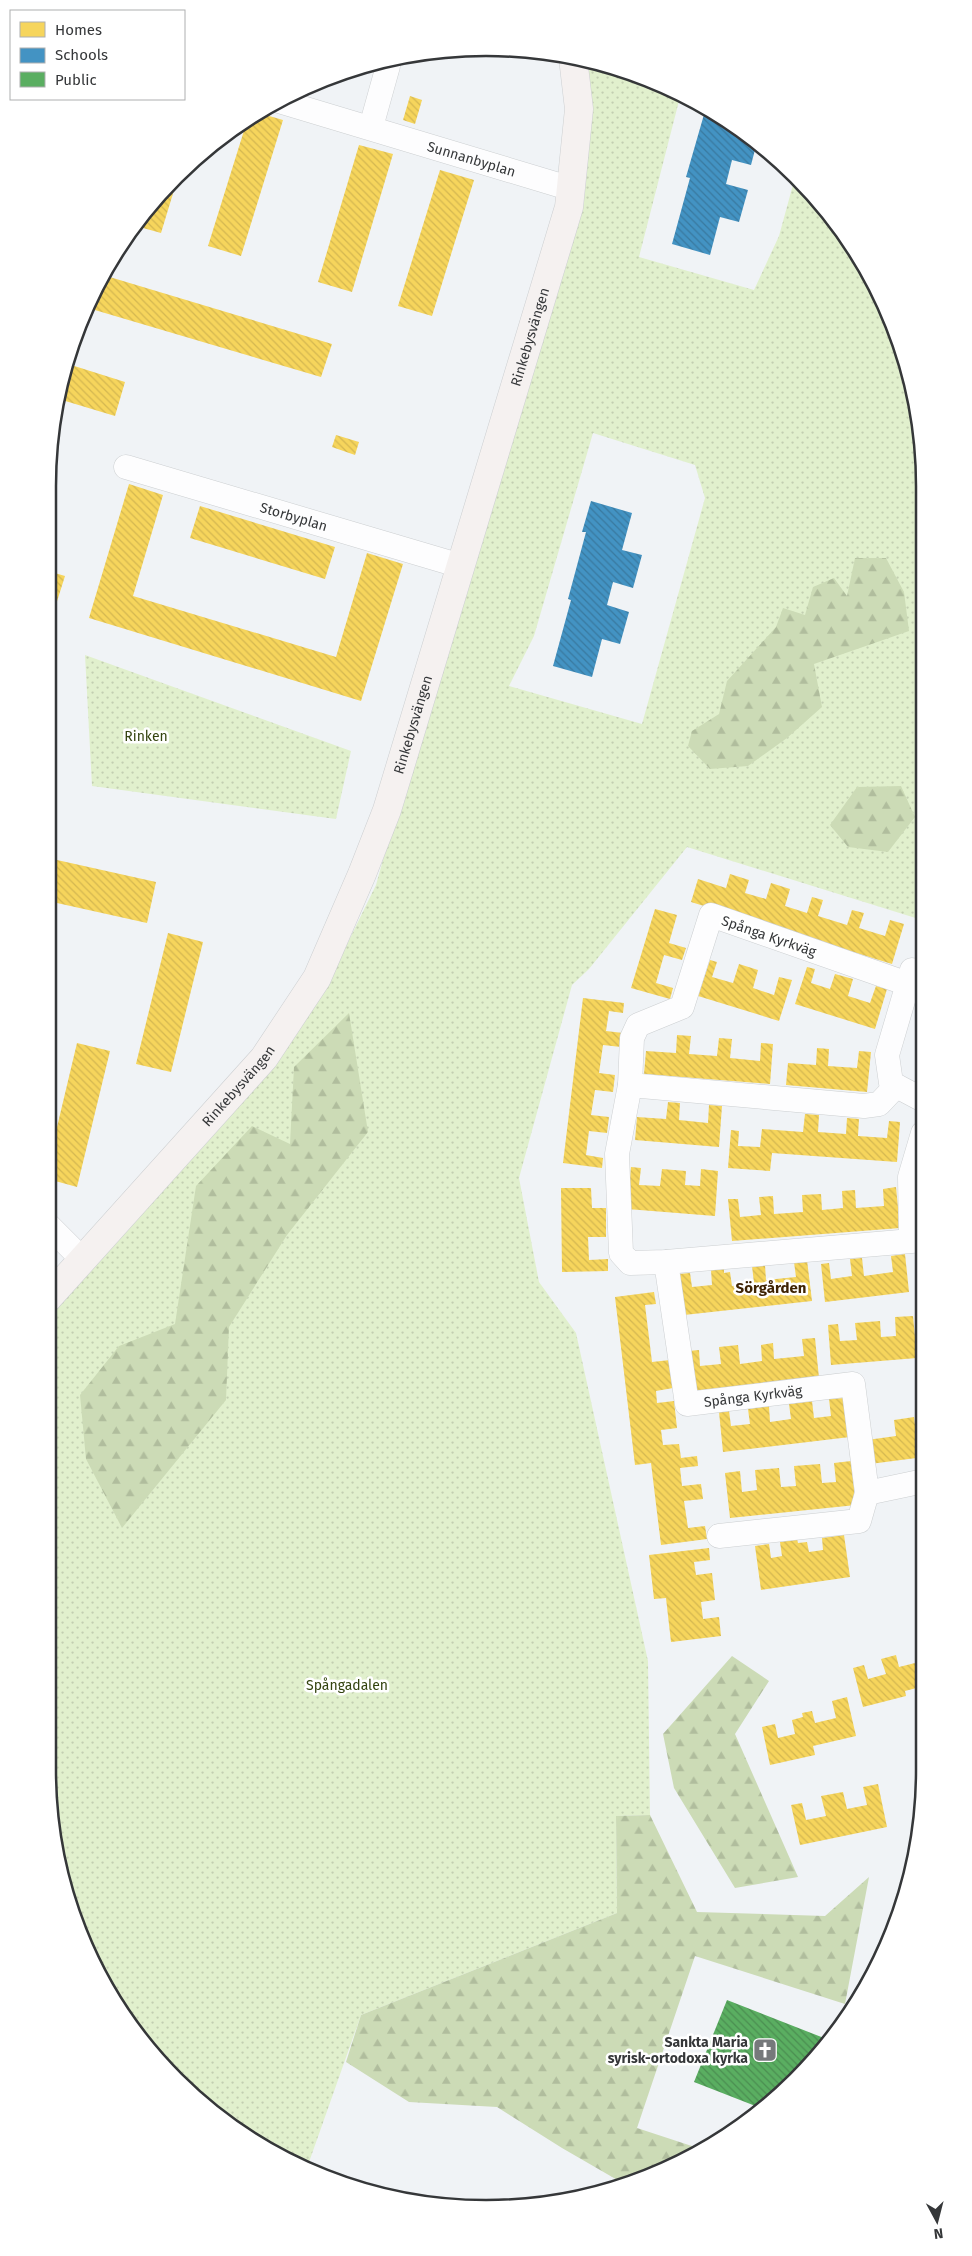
<svg xmlns="http://www.w3.org/2000/svg" width="972" height="2256" font-family="'Fira Sans',sans-serif">
	<style>
		.grass { fill: url(#grass-dots); fill-rule: evenodd }
		.forest { fill: url(#forest-firs) }
		.homes { fill: url(#homes-back-hatch) }
		.schools { fill: url(#schools-back-hatch) }
		.public { fill: url(#public-back-hatch) }
		.lines { fill: none; stroke-linecap: round; stroke-linejoin: round }
		.street-casing { stroke: #cccfd1; stroke-width: 25 }
		.secondary-casing { stroke: #cccfd1; stroke-width: 29 }
		.street { stroke: #fdfdfe; stroke-width: 24 }
		.secondary { stroke: #f5f1f0; stroke-width: 28 }
		.labels { text-anchor: middle; stroke-width: 5; stroke-linejoin: round; paint-order: stroke }
		.street-label { font-size: 14px; fill: #353739; stroke: #fff }
		.park-label { font-size: 14px; fill: #33430f; stroke: #fff }
		.poi-label { font-size: 14px; font-weight: bold; fill: #353739; stroke: #fff; text-anchor: end }
		.neighbourhood-label { font-size: 15px; font-weight: bold; fill: #3e2303; stroke: #fff }
		.rim { fill: none; stroke: #353739; stroke-width: 2.5 }
	</style>
	<defs>
		<pattern id="grass-dots" width="8" height="8" patternUnits="userSpaceOnUse" patternTransform="scale(1.25)"><rect width="8" height="8" fill="#e1f0cd"/><path d="M2 2h.1M6 6h.1" fill="none" stroke="#c2ceb1" stroke-width="1.8" stroke-linecap="round"/></pattern>
		<pattern id="forest-firs" width="22" height="20" patternUnits="userSpaceOnUse" patternTransform="scale(1.25)"><rect width="22" height="20" fill="#ccdbb6"/><path d="M5 1l3.5 6h-7zM16 11l3.5 6h-7z" fill="#b0bd9d"/></pattern>
		<pattern id="homes-back-hatch" width="6" height="6" patternUnits="userSpaceOnUse" patternTransform="scale(1.25)"><rect width="6" height="6" fill="#f6d55c"/><path d="M-1 5l2 2M0 0l6 6M5-1l2 2" fill="none" stroke="#d4b751"/></pattern>
		<pattern id="schools-back-hatch" width="6" height="6" patternUnits="userSpaceOnUse" patternTransform="scale(1.25)"><rect width="6" height="6" fill="#4393c3"/><path d="M-1 5l2 2M0 0l6 6M5-1l2 2" fill="none" stroke="#39799f"/></pattern>
		<pattern id="public-back-hatch" width="6" height="6" patternUnits="userSpaceOnUse" patternTransform="scale(1.25)"><rect width="6" height="6" fill="#5aae61"/><path d="M-1 5l2 2M0 0l6 6M5-1l2 2" fill="none" stroke="#4b8e51"/></pattern>
	</defs>
	<rect width="100%" height="100%" fill="#f0f3f6"/>
	<path class="grass" d="M582,60l45,11 53,26 -41,160 115,33 25,-54 15,-55 40,38 57,99 30,110 1,492 -235,-73 -98,122 -17,16 -53,193 20,104 37,51 72,328 2,154 -34,1 1,97 -256,102 -53,150 -41,-15 -111,-91 -50,-70 -35,-78 -23,-141v-452l201,-223 79,-112 48,-98 39,-140 119,-378zM593,433l102,32 10,33 -63,226 -133,-38 25,-50z
		M85,655l266,96 -15,68 -244,-33z"/>
	<path class="forest" d="M855,558h31l18,34 5,39 -95,33 8,43 -35,31 -39,28 -38,3 -22,-23 4,-15 27,-17 8,-33 49,-54 7,-19 22,7 8,-28 21,-9 13,18z
		M901,786l14,31 -27,35 -40,-5 -18,-22 27,-38z
		M349,1013l19,119 -81,103 -58,92 -3,73 -104,128 -36,-69 -6,-64 39,-49 56,-22 21,-138 56,-60 38,18 4,-77z
		M732,1656l37,25 -34,53 63,143 -63,11 -61,-100 -11,-54z
		M650,1815l47,97 128,4 44,-39 -24,127 -150,-48 -58,172 67,22 -78,35 -64,-37 -65,-41 -88,-5 -63,-40 15,-47 256,-102 -1,-97z"/>
	<path class="homes" d="M410,96l12,4 -7,24 -12,-4z
		M259,113l24,7 -42,136 -33,-10 39,-125z
		M359,145l34,9 -41,138 -34,-10z
		M440,170l34,10 -42,136 -34,-10z
		M178,177l-17,56 -25,-7 21,-29z
		M103,275l229,69 -11,33 -233,-69z
		M68,364l57,18 -10,34 -53,-16z
		M336,435l23,7 -4,13 -23,-8z
		M129,484l34,11 -30,101 203,61 31,-104 36,11 -42,137 -272,-83z
		M200,506l135,41 -10,32 -135,-41z
		M48,571l17,5 -11,35 -6,-2z
		M48,858l108,24 -9,41 -99,-22z
		M730,874l19,6 -4,13 21,6 5,-16 19,6 -5,17 22,7 5,-16 11,3 -5,16 29,9 5,-15 12,3 -5,15 26,8 5,-16 14,4 -12,40 -201,-62 7,-23 28,9z
		M655,909l22,6 -8,28 17,5 -4,12 -18,-5 -8,28 17,5 -3,11 -39,-11z
		M168,933l35,9 -32,130 -35,-8z
		M710,960l7,2 -5,15 21,6 6,-19 19,6 -5,18 21,7 5,-18 13,3 -13,41 -81,-25z
		M807,967l8,2 -4,14 19,6 5,-15 18,5 -5,17 22,7 6,-17 11,3 -12,40 -80,-25z
		M583,998l41,5 -1,10 -14,-2 -3,20 17,2 -2,14 -18,-2 -4,28 16,2 -2,17 -18,-2 -4,25 18,2 -2,16 -18,-2 -3,24 17,3 -1,10 -39,-5z
		M677,1035l14,1 -2,18 28,2 2,-18 13,1 -2,19 30,3 1,-18 12,1 -3,40 -126,-10 2,-23 30,2z
		M77,1043l33,8 -33,136 -29,-8v-14z
		M817,1048l12,1 -1,17 29,2 2,-17 12,1 -4,40 -81,-7 2,-22 28,2z
		M668,1102l12,1 -1,17 29,3 1,-18 13,1 -3,41 -84,-7 2,-23 29,2z
		M805,1114l14,1 -1,17 28,2 1,-16 12,1 -1,17 29,2 2,-17 11,1 -3,40 -125,-9 -2,18 -42,-3 3,-38 8,1 -1,15 22,1 2,-18 41,3z
		M631,1167l10,1 -2,17 21,1 2,-17 24,2 -1,14 15,1 1,-17 17,2 -3,45 -88,-7z
		M896,1187l4,41 -168,13 -4,-42h10l2,18 21,-2 -2,-18 14,-1 1,18 29,-2 -1,-17 19,-1 1,16 21,-2 -1,-17 13,-1 1,18 28,-2 -1,-17z
		M561,1188h30l1,20h14v29h-18l1,23 19,-1v12l-46,1z
		M905,1254l4,38 -84,10 -4,-38 8,-1 2,16 21,-3 -2,-17 12,-1 2,18 29,-4 -2,-16z
		M807,1260l5,41 -128,14 -5,-41 11,-1 2,14 20,-2 -1,-15 13,-2v5l6,-1 2,14 22,-3 -2,-17 13,-1 1,15 30,-3 -2,-15z
		M654,1292l2,12 -11,1 7,57 18,-2 3,28 -17,3 1,12 17,-2 3,27 -16,2 2,15 16,-1 2,14 16,-2 1,10 -18,2 2,18 19,-2 2,15 -19,2 4,27 17,-2 2,13 -46,6 -10,-82 -16,2 -20,-168z
		M913,1316l4,42 -86,7 -3,-40 10,-1 2,17 17,-1 -2,-17 25,-2 1,16 15,-1 -1,-19z
		M815,1338l4,40 -126,14 -5,-41 11,-1 1,16 21,-2 -2,-17 19,-2 2,19 22,-3 -1,-16 12,-2 1,16 30,-3 -2,-17z
		M845,1398l5,39 -127,15 -4,-40 10,-1 2,15 19,-2 -2,-15 21,-3 1,16 21,-3 -2,-15 23,-3 2,17 17,-2 -2,-17z
		M914,1417l2,15 8,-1v26l-54,7 -3,-24 29,-4 -2,-16z
		M851,1461l5,44 -126,13 -5,-45 15,-2 2,21 15,-2 -2,-20 24,-2 2,19 15,-1 -2,-20 26,-2 2,19 14,-1 -2,-19z
		M844,1535l6,42 -89,13 -6,-44 14,-2 2,14 11,-2 -2,-14 17,-3 1,4 9,-1 2,10 14,-2 -1,-12z
		M709,1548l1,12 -16,2 2,13 16,-2 3,27 -14,2 2,17 16,-2 2,19 -50,6 -5,-44 -12,1 -5,-44z
		M924,1644v42l-19,5 1,5 -43,11 -10,-39 11,-3 4,14 18,-5 -5,-15 15,-4 3,12 24,-6 -4,-16z
		M847,1697l9,39 -43,10 2,9 -45,10 -8,-38 13,-3 3,14 17,-4 -3,-14 11,-3 -1,-4 10,-2 3,12 21,-5 -4,-17z
		M878,1784l9,43 -87,18 -9,-40 11,-2 4,17 20,-4 -5,-20 22,-4 4,17 20,-4 -4,-18z"/>
	<path class="schools" d="M701,108l29,14 26,24 -5,19 -19,-5 -6,24 22,6 -9,32 -19,-5 -10,38 -38,-11 18,-66 -4,-1 19,-66 -4,-2z
		M591,501l41,12 -10,37 20,5 -9,33 -20,-6 -6,23 22,7 -9,32 -18,-5 -10,38 -39,-11 18,-66 -3,-1 18,-67h-4z"/>
	<path class="public" d="M727,2000l102,40 -13,19 -58,48 -64,-25z"/>
	<g class="lines">
		<g class="street-casing">
			<g id="street">
				<path id="s1" d="M279,101l293,88"/>
				<path d="M371,127l17,-61 -2,-6"/>
				<path id="s2" d="M126,467l335,99"/>
				<path d="M912,970l-25,85 4,28 32,17"/>
				<path d="M908,984l-197,-69 -29,92 -44,18 -6,13 -2,47 -13,69 4,99 9,10 36,-1 257,-22"/>
				<path d="M630,1085l234,21 15,-2 17,-18"/>
				<path d="M48,1225l34,34"/>
				<path d="M911,1240l-1,-63 13,-44"/>
				<path id="s3" d="M666,1262l21,142 166,-20 14,109 -8,28 -140,15"/>
				<path d="M867,1493l57,-12"/>
			</g>
		</g>
		<g class="secondary-casing">
			<g id="secondary">
				<path id="s4" d="M48,1298l216,-240 53,-80 45,-104 25,-64 182,-603 10,-98 -6,-51"/>
			</g>
		</g>
		<use href="#street" class="street"/>
		<use href="#secondary" class="secondary"/>
	</g>
	<defs>
		<g id="church-square" transform="scale(1.25)"><rect x="-9" y="-9" width="18" height="18" rx="4" fill="#76797b" stroke="#fff"/><path d="M-1.2-6h2.4v3.5h3.3v2.4h-3.3V6h-2.4V-.1h-3.3v-2.4h3.3Z" fill="#fff"/></g>
	</defs>
	<g fill-rule="evenodd">
		<use href="#church-square" x="765" y="2050"/>
	</g>
	<g class="labels">
		<g class="street-label">
			<text dy="5" stroke="none"><textPath href="#s1" startOffset="201">Sunnanbyplan</textPath></text>
			<text dy="5" stroke="none"><textPath href="#s4" startOffset="1095">Rinkebysvängen</textPath></text>
			<text dy="5" stroke="none"><textPath href="#s2" startOffset="175">Storbyplan</textPath></text>
			<text dy="5" stroke="none"><textPath href="#s4" startOffset="690">Rinkebysvängen</textPath></text>
			<text transform="translate(769 936) rotate(19)" y="5">Spånga Kyrkväg</text>
			<text dy="5" stroke="none"><textPath href="#s4" startOffset="285">Rinkebysvängen</textPath></text>
			<text dy="5" stroke="none"><textPath href="#s3" startOffset="210">Spånga Kyrkväg</textPath></text>
		</g>
		<g class="park-label">
			<text x="146" y="741">Rinken</text>
			<text x="347" y="1690">Spångadalen</text>
		</g>
		<g class="poi-label">
			<text x="748" y="2047">Sankta Maria<tspan x="748" dy="16">syrisk-ortodoxa kyrka</tspan></text>
		</g>
		<g class="neighbourhood-label">
			<text x="771" y="1293">Sörgården</text>
		</g>
	</g>
	<path d="M0 0H972V2256H0ZM486 56H486A430 430 0 0 1 916 486V1770A430 430 0 0 1 486 2200H486A430 430 0 0 1 56 1770V486A430 430 0 0 1 486 56Z" fill="#fff" fill-rule="evenodd"/>
	<path class="rim" d="M486 56H486A430 430 0 0 1 916 486V1770A430 430 0 0 1 486 2200H486A430 430 0 0 1 56 1770V486A430 430 0 0 1 486 56Z"/>
	<rect x="10" y="10" width="175" height="90" fill="#ffffff" stroke="#aeafb0"/>
	<rect x="20" y="22" width="25" height="15" fill="#f6d55c" stroke="#aeafb0"/>
	<text x="55" y="35" font-size="15" fill="#353739">Homes</text>
	<rect x="20" y="48" width="25" height="15" fill="#4393c3" stroke="#aeafb0"/>
	<text x="55" y="60" font-size="15" fill="#353739">Schools</text>
	<rect x="20" y="72" width="25" height="15" fill="#5aae61" stroke="#aeafb0"/>
	<text x="55" y="85" font-size="15" fill="#353739">Public</text>
	<g transform="translate(937 2221) rotate(173)" stroke="#ffffff" stroke-width="4" paint-order="stroke">
	<path d="M0-4L9 19L0 12L-9 19Z" fill="#353739"/>
	<text y="-8" font-size="14" font-weight="bold" text-anchor="middle" fill="#353739">N</text>
	</g>
</svg>
